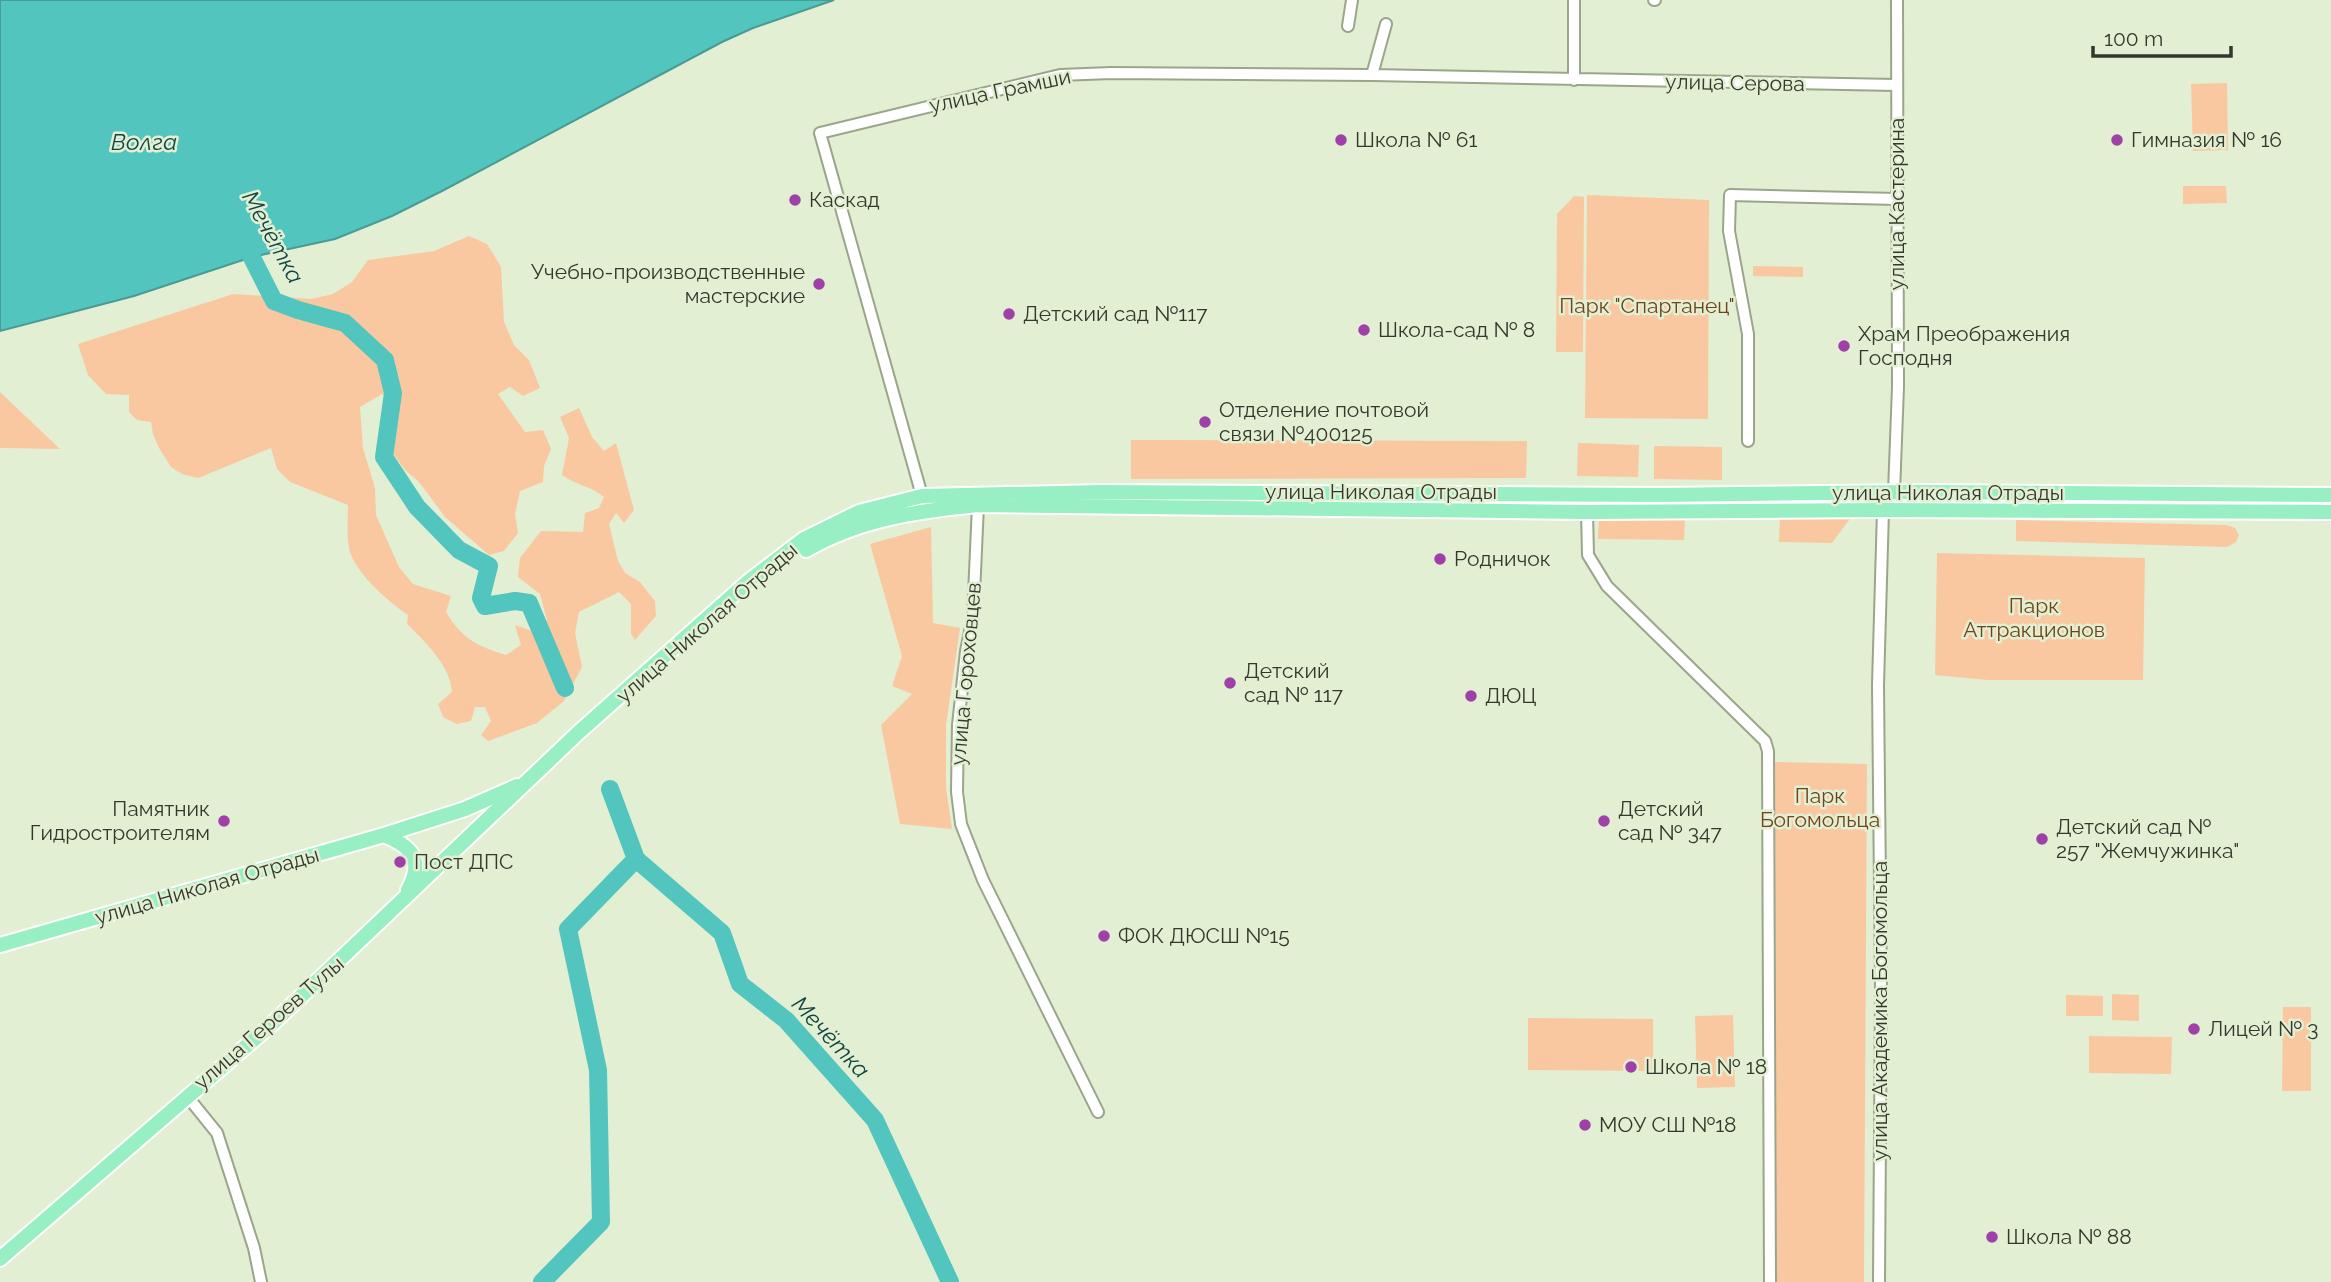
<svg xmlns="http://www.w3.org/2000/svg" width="2331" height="1282" font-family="Raleway,sans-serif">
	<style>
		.green { fill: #f9c8a1 }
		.water { fill: #53c5bf; stroke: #499b93; stroke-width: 2 }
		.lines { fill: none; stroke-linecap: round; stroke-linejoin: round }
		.river { stroke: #53c5bf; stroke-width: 18 }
		.minor-casing { stroke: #9aa58b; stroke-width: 14 }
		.major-casing { stroke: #fff; stroke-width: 18 }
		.minor { stroke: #fff; stroke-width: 10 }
		.major { stroke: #97efc3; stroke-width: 14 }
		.poi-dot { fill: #9f40a9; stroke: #e3efd3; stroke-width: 2.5 }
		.labels { text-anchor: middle; stroke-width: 5; stroke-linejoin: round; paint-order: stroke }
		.street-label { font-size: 21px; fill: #33382d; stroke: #e3efd3 }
		.poi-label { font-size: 21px; fill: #33382d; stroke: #e3efd3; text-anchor: start }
		.park-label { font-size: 21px; fill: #6f441c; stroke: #e3efd3 }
		.water-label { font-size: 23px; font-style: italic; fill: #114543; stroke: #e3efd3 }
	</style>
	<rect width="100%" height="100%" fill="#e3efd3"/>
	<path class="green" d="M2227,83l1,67 -35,1 -2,-67z
		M2183,186h43l1,17 -44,1z
		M1587,195l122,5 -1,219 -123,-1z
		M1574,196l10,1 -1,155h-27l1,-138z
		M469,236l18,8 14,23 3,55 10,23 15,15 11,28 -17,8 -13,-9 -12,7 27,38 18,-2 8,19 -7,17 -1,16 -23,9 -5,23 3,19 -14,18 -15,4 -44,-38 -26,-35 -14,-12 -14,-19 1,-23 6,-25 -16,-9 -22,13 3,41 12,40 1,27 23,52 14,17 38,12 -5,16c16,27 31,34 60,43l15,-10 -6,-20 17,6 15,-11 -7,-26 -22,-17 2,-19 21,-27 42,1 2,-19 14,-5 5,-11c-13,-11 -29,-12 -42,-22l7,-37 -9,-21 19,-9 13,29 12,14 12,-8 18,67 -10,13 -8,-10 -7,11 9,37 7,12 15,9 15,19 1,15 -21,24 -4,-6v-30l-12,-12 -40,20 -4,21 7,34 -18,34 -27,22 -49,18 -7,-6 10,-14 -6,-14h-10l-4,14 -14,3 -14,-7 -5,-13 14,-12c-2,-27 -26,-49 -45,-68l1,-9c-19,-13 -47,-37 -57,-60 -5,-13 -3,-35 -3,-50l-58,-23 -13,-13 -6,-21 -73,30 -16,-4 -11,-7 -12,-19 -6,-14 -2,-12 -14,-2 -8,-8v-17l-23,-1 -18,-19 -10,-31 155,-50 78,5 22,-5 19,-12 16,-22 66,-9z
		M1753,266l50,1v10l-50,-1z
		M0,392l60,57 -60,-1z
		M1131,440l396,1 -1,37 -395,1z
		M1578,443l61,2 -1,32 -61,-1z
		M1654,446l68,1v33l-68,-1z
		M1599,516l86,1 -1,23 -86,-1z
		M1780,516h72l-20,27 -53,-1z
		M2016,520l210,5 9,3 4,7 -3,7 -9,5 -211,-6z
		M931,527l2,96 27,5 -14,97v63l6,41 -52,-5 -19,-99 31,-31 -20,-8 10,-30 -32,-112z
		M1937,553l208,5 -2,122h-155l-53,-5z
		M1775,762l92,2 -3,518h-88z
		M2112,994l27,1v26l-27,-1z
		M2066,995l37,1v20h-37z
		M2283,1007h28v84h-29z
		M1733,1015l2,72 -38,1 -2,-72z
		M1528,1018l125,1v52l-125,-1z
		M2089,1036l83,1 -1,37 -82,-1z"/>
	<path class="water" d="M0,0h834l-81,28 -31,14 -280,149 -50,25 -57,23 -83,18 -118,39 -134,35z"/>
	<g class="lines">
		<path class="river" d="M241,236l33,65 24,9 47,13 40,37 8,33 -9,64 33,50 42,43 30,16 -8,32 4,8 30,-5 14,2 36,85
			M610,789l26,70 86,74 18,51 46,36 89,100 75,162
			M542,1282l59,-60 -3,-152 -30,-141 68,-70"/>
		<g class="minor-casing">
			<path id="minor" d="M1574,0v80
				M1654,0h1
				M1348,26l4,-26
				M1372,75l14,-51
				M1748,441v-107l-19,-103 1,-36 167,4
				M978,505l-5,112 -7,34 -8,74 -1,67 4,32 22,56 115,232
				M926,510l-106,-377 240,-58 51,-2 261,2 524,10
				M1587,512l1,43 19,31 158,155 3,10 2,531
				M187,1096l30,37 37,115 7,34
				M1879,1282l2,-292 -3,-305 5,-175 11,-18 4,-105 -1,-387"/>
		</g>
		<g class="major-casing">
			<path id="major" d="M806,550c53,-31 111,-39 172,-45l609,7 296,-2 448,2
				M384,835c29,12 40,26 24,55
				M0,945l384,-110 81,-26 52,-23
				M0,1259l272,-235 307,-292 170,-151 55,-42 55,-27 63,-16 178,-4 558,3 259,-3 414,3"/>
		</g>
		<use href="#minor" class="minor"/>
		<use href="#major" class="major"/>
	</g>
	<g class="poi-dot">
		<circle cx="1341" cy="140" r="7"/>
		<circle cx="2117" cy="140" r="7"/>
		<circle cx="795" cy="200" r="7"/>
		<circle cx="819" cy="284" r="7"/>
		<circle cx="1009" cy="314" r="7"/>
		<circle cx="1364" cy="330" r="7"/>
		<circle cx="1844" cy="346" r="7"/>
		<circle cx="1205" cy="422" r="7"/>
		<circle cx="1440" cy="559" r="7"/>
		<circle cx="1230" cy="683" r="7"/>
		<circle cx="1471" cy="696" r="7"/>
		<circle cx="224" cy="821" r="7"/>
		<circle cx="1604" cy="821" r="7"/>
		<circle cx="2042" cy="839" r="7"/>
		<circle cx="400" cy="862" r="7"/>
		<circle cx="1104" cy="936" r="7"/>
		<circle cx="2194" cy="1029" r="7"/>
		<circle cx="1631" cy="1067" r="7"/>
		<circle cx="1585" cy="1125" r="7"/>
		<circle cx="1992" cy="1237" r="7"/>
	</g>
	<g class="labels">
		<g class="street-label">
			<text transform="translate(1735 83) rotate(1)" y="7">улица Серова</text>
			<text transform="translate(1000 91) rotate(-12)" y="7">улица Грамши</text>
			<text transform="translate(1897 204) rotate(-90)" y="7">улица Кастерина</text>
			<text x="1381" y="499">улица Николая Отрады</text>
			<text x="1948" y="500">улица Николая Отрады</text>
			<text transform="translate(707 623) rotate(-41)" y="7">улица Николая Отрады</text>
			<text transform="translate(966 674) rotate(-85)" y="7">улица Гороховцев</text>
			<text transform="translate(207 886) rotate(-16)" y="7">улица Николая Отрады</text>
			<text transform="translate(1880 1011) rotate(-90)" y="7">улица Академика Богомольца</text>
			<text transform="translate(269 1023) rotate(-41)" y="7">улица Героев Тулы</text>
		</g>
		<g class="poi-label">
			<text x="1355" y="147">Школа № 61</text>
			<text x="2131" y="147">Гимназия № 16</text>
			<text x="809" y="207">Каскад</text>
			<text x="805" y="279" text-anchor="end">Учебно-производственные<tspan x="805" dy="24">мастерские</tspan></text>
			<text x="1023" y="321">Детский сад №117</text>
			<text x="1378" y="337">Школа-сад № 8</text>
			<text x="1858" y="341">Храм Преображения<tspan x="1858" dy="24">Господня</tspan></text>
			<text x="1219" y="417">Отделение почтовой<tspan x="1219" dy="24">связи №400125</tspan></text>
			<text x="1454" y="566">Родничок</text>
			<text x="1244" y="678">Детский<tspan x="1244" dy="24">сад № 117</tspan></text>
			<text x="1485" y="703">ДЮЦ</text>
			<text x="210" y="816" text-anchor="end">Памятник<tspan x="210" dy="24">Гидростроителям</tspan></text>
			<text x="1618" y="816">Детский<tspan x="1618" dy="24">сад № 347</tspan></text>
			<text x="2056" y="834">Детский сад №<tspan x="2056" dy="24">257 "Жемчужинка"</tspan></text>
			<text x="414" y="869">Пост ДПС</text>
			<text x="1118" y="943">ФОК ДЮСШ №15</text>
			<text x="2208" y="1036">Лицей № 3</text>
			<text x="1645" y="1074">Школа № 18</text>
			<text x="1599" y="1132">МОУ СШ №18</text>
			<text x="2006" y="1244">Школа № 88</text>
		</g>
		<g class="park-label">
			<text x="1647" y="313">Парк "Спартанец"</text>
			<text x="2034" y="613">Парк<tspan x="2034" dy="24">Аттракционов</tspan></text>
			<text x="1820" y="803">Парк<tspan x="1820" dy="24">Богомольца</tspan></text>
		</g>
		<g class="water-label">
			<text x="144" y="150">Волга</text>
			<text transform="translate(273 237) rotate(61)" y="8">Мечётка</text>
			<text transform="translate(831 1037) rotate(47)" y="8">Мечётка</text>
		</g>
	</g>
	<path d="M2093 46v10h138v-10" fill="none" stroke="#33382d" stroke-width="3.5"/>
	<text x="2104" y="46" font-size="21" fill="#33382d" stroke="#e3efd3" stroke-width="5" paint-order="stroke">100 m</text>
</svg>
